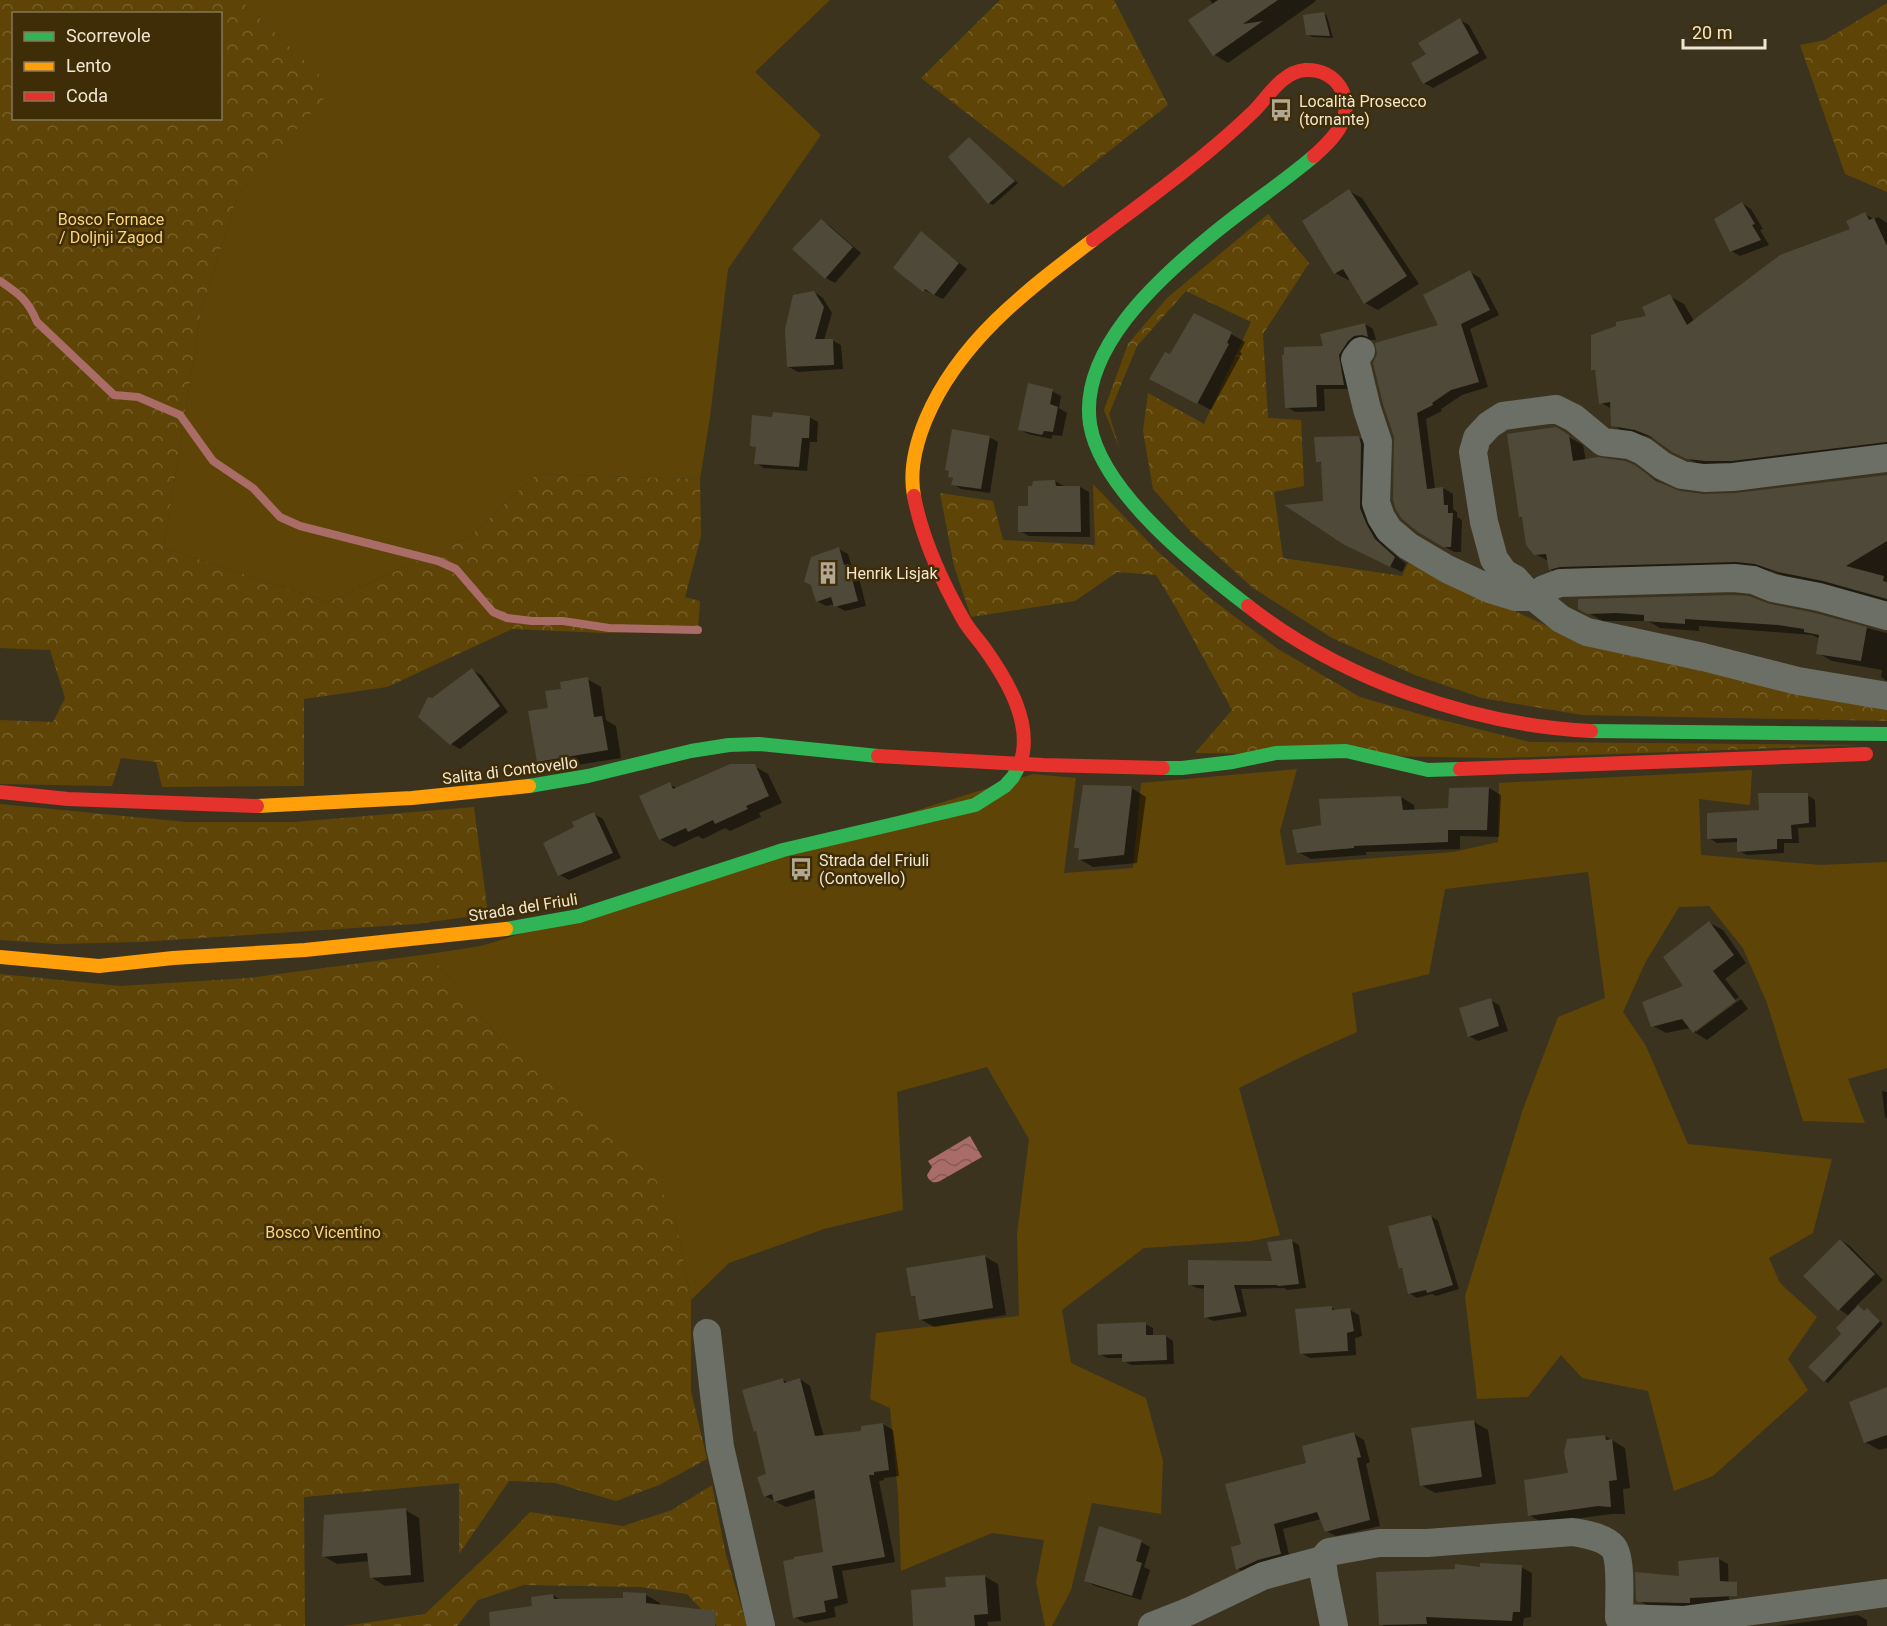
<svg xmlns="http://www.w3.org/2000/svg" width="1887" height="1626" font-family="Roboto,sans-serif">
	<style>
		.green { fill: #5e4507 }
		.forest { fill: url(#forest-crowns); fill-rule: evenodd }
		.water { fill: url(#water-waves) }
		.shadow { fill: #0007 }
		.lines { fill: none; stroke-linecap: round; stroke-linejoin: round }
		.stream { stroke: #aa6c67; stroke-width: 8 }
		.building { fill: #4e4938 }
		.street { stroke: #6b6f66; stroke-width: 28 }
		.fast { stroke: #30b455; stroke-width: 14 }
		.slow { stroke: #ff9f0a; stroke-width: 14 }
		.jam { stroke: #e5322d; stroke-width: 14 }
		.labels { text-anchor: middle; stroke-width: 5; stroke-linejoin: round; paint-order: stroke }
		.poi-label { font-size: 16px; fill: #f1e6d2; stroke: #3e2d06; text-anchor: start }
		.park-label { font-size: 16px; fill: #fdd37c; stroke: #3e2d06 }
		.street-label { font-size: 16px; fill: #f1e6d2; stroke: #3e2d06 }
	</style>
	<defs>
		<pattern id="forest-crowns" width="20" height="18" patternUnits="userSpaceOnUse" patternTransform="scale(1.5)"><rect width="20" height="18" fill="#5e4507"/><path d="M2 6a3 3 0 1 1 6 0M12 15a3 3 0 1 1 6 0" fill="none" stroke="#76602a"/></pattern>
		<pattern id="water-waves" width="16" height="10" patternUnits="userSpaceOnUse" patternTransform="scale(1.5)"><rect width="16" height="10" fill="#aa6c67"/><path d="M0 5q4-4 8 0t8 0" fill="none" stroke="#835c57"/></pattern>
	</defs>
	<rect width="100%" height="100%" fill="#3c331f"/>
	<path class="green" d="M241,0h589l-75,72 66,63 -93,134 -18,148 -10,62 -163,-5 -68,63 -140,65 -165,-54 37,-236 36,-116 95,-108z
		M1297,769l-17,62 6,34 167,-13 45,-10 1,-59 253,-13 -2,35 -51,-6 2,56 120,10 66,-3v206l-39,11 17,44 -62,-2 -36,-118 -24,-55 -34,-42 -30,1 -34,56 -22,49 23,34 42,98 144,15 -19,74 -44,25 11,25 37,34 -29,42 20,31 -95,86 -39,15 -26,-100 -66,-13 -21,-23 -33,42 -51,2 -12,-103 58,-187 35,-92 47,-19 -17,-126 -143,17 -16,85 -77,19 5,39 -56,25 -62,31 41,147 -29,6 -107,7 -82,62 9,53 75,35 17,63 -2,53 -69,-11 -21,87 -19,36h-7l-9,-44 8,-42 -52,-7 -91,38 -3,-76 -8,-87 -20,-9 6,-66 143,-17 -2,-82 12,-95 -42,-72 -90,25 6,118 -79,19 -95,34 -38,37 -16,-83 -169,-172 -77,-91 52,-8 552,-172 43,4 -12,95 69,-5 8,-85z"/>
	<path class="forest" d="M0,0h241l92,88 -96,108 -36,116 -37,236 165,54 140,-65 68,-63 163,5 1,57 -16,61 15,4 -2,29 -93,3 -93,-4 -125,58 -83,12v87l-142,1 -6,-25 -35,-4 -9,28 -112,-2v-64l53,2 12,-24 -15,-48 -50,-2zM14,14h206v104h-206z
		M1000,0h114l54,105 -105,82 -142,-109z
		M1887,3v189l-42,-18 -45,-129 25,-5z
		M1268,214l41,49 -46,71 5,84 33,2 3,66 -30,6 9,66 119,18 6,-13 177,80 302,63v15l-305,-6 -100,-17 -67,-23 -83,-37 -79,-50 -60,-54 -40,-45 -10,-58 5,-38 56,31 47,-102 -65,-31 -49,55 -28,68 11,36 -16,-40 24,-66 39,-46z
		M1093,484l63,66 58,51 64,48 82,48 66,19 104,26 332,3 -362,13 -305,-5 37,-43 -57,-104 -19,-31 -39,-3 -42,29 -104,16 -17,-51 -14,-73 53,8 10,39 92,5z
		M0,804l186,18h108l180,-15 14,107 -72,10 -276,18 -83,2 -57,-4z
		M429,954l77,91 150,135 19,37 16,83v91l16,68 -48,26 -43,16 -61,-18 -46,-2 -50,73v-71l-155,14 1,129h-305v-652l121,12 127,-8z
		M712,1485l14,70 21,71h-30l-30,-32 -47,-7 -116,-2 -46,15 -21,26h-113l81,-12 74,-70 31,-32 93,14 49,-16z"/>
	<path class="water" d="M970,1136l12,21 -42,24c-6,3 -11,1 -13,-6l5,-8 -4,-6z"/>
	<path class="shadow" d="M1210,0h105l1,1 -88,62 -13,-8 -2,-50z
		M1323,13l4,3 6,22 -21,-1 -4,-3z
		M1460,20l9,5 18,33 -54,30 -9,-5 4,-28z
		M969,139l49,44 -25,22 -4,-2z
		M1349,191l13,7 57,86 -41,26 -13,-7 -14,-24 -3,1 -13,-7z
		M1742,203l9,6 12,20 -3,1 9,15 -29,11 -9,-5z
		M1865,214l9,5 4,-2 9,6v228l-184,15 -31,-15 -13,-10 -12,-5 -20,-2 -14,-9 -1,-16 -11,-6 -4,-31 -5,-3 77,-73 15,8 10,17 158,-91z
		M821,221l9,5 31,27 -26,30 -9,-5 -31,-30z
		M922,233l45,36 -24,30 -19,-9z
		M1470,272l10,6 19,37 -29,14 18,58 -26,8 -21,14 1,2 -16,8 9,70 8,-1 10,6v15l4,3v5l5,3 -1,32h-7l-36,-21 -23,-94 45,-111z
		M814,292l9,6 9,15 -8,27h8l9,5 2,24 -45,3 -9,-5z
		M1365,324l8,5 3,11h-13l-11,49h-28l1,22 -30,1 -8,-5 38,-60z
		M1231,334l14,8 -5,10 2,1 -31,57 -46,-24 5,-30z
		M1052,391l9,5 -2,12 8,5 -5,23 -9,-1 -2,4 -23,-5 -9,-5z
		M809,417l9,5 -1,20h-7l-3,29 -43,-3 -8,-5 2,-15 -6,-3z
		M1555,429l28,16 3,16 48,6 40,24 28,5 33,-1 152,-19v126l-93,-22 -23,-9 -22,-2 -185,8 -14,-8 -1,-8 -14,-7 -11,-35 -4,-2z
		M989,437l9,5 -8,51 -29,-4 -8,-5 1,-5 -4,-3z
		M1358,437l12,7 8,89 8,14 20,17 -4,8 -46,-22 -32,-48 -1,-38 -6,-3z
		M1055,481l9,5 16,1 9,5 1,45 -61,-1 -9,-5 9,-23z
		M839,549l9,5 4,14 5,2 9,36 -21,5 -9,-5 -1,-2 -9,2 -9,-5z
		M1769,606l46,9 72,18v48l-6,-4 1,-7 -50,-9 -14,-8 2,-14 -8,-4 -113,-9v5l-39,-3 -12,-7h-45l-24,-13z
		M472,670l9,5 27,37 -48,37 -9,-5 -19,-44z
		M587,679l14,8 5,33 10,6 5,32 -69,11 -13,-8 11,-52 13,-19z
		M754,766l14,8 14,29 -23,10 2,4 -31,14 -5,-3 -22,11 -5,-3 -24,11 -14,-8 9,-55 9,5z
		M1130,787l16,10 -9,66 -44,4 -14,-8 1,-10 -4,-2z
		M1489,788l12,7 -2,42 -39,-1v13l-94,3v3l-55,4 -13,-7 24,-26 79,-29 13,8 1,6 34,-2z
		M1807,795l8,5 1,27 -18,1 1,15h-15v10l-37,2 -8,-4 -1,-9 -21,1 -8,-5 51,-27z
		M594,814l9,5 18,39 -52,22 -9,-5 16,-47z
		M1710,923l13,7 23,33 -21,16 14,18 -43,32v3l45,-33 7,10 -41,31 -13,-8 -4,-4 -24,5 -13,-7 32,-39z
		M1490,1000l9,5 9,26 -30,10 -9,-5z
		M1882,1091l5,1v26l-2,-1z
		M1431,1216l7,5 21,68 -23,7 -4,-2 -15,4 -8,-5 -5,-23 -4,-2z
		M1841,1240l9,6 33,34 -27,26 9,6h6l12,12 -55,59 -3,-2 24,-65 -10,-7z
		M1292,1241l7,4 7,43 -19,2 -3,-2 -43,1 6,27 -34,5 -8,-4 1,-28 -9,-1 -8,-4 85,-22z
		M984,1256l14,8 8,51 -72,12 -14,-8 -3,-21 -4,-2z
		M1332,1308l4,3 14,-1 9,5 3,21 -7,2 1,17 -46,3 -9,-5z
		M1145,1324l8,4v9l13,-1 7,5 1,23 -43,1 -7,-4v-3h-17l-8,-4z
		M800,1379l10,7 14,51 39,-5 20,-8 10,6 6,46 -15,2v2l-5,1 16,81 -53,9 6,32 -14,4 2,10 -31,6 -10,-6 30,-64 -9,-55 -30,9 -21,-11 3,-21 -10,-42 -3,-2 28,-51 6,3z
		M1887,1389v59l-8,2 -14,-8z
		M1474,1422l14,8 8,54 -61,9 -14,-8z
		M1354,1434l10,6 6,22 -4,2 14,62 -44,10 -10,-5 -5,-12 -38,10 7,30 -43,16 -9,-6 -6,-21 11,-3 65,-81z
		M1605,1436l20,12 5,40 -7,1 2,25h-13l-69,9 -14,-8z
		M405,1510l14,8 5,64 -39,4 -14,-9 -1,-16 -33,3 -14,-8z
		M1141,1542l9,5 -6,20 6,3 -9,30 -46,-14 -9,-5z
		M1719,1559l9,5 1,39 -35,5 -45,-2 -10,-5z
		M1521,1567l11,6 -1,44 -7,1 -1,8h-139l-3,-2z
		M984,1576l14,8 3,37 -14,1 1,4h-73l33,-37z
		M553,1595l9,6 63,-1 21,-5 14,8v3l38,20h-204l39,-18z
		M1858,1615l9,5v6h-91z"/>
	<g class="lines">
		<path class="stream" d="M0,281c19,13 28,19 37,41l77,73 24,2 42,18 33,46 40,27 27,29 20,9 138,35 18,8 37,43 14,6 25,3h31l46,7 89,2"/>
	</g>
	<path class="building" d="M1218,0h60l-35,24 20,-3 -50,35 -25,-36z
		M1324,12l6,24 -24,-1 -3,-20z
		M1460,18l19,35 -56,31 -12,-21 15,-9 -8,-11z
		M969,137l46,44 -27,23 -40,-47z
		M1349,189l58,87 -43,28 -21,-35 -9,5 -32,-53z
		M1742,202l13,22 -3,1 9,15 -31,12 -16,-33z
		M1865,212l4,8 5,-2 13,28v196l-155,19h-27l-18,-2 -15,-7 -22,-16 -15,-6 -24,-4 -1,-24 -11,2 -4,-34h-4v-35l25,-9v-4l30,-6 -4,-9 28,-13 17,31 93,-70 70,-26 -4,-8z
		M821,219l32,28 -28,32 -33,-30z
		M921,231l38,32 -25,32 -9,-6 -2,3 -30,-24z
		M1470,270l20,40 -29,14 18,58 -28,8 -19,13 1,2 -16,8 10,76 16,-2 1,18h4v8h5l-2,34h-8l-25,-15 -16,-13 -6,-9 -3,-10 1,-63 -11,-33 -10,-41 4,-9 -2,-11 63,-18 -15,-30z
		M814,291l10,16 -9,32h18l1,26 -47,2 -2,-38 8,-34z
		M1194,313l38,19 -5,11 2,1 -32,60 -48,-25 16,-27 5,2z
		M1365,323l3,14 -6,-2 -8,1 -6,5 -9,14 5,30h-28l1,22 -32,1 -3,-53h2v-8l39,-1 -3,-12z
		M1028,383l25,6 -3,15 8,3 -5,25 -9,-1 -2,4 -24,-5z
		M773,412l37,4 -1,22h-7l-3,29 -45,-3 2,-17 -6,-1 2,-31 20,2z
		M1556,427l13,8 4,26 25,-4 27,4 10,4 21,16 24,10 24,3 31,-1 152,-18v66l-41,25 38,10 -1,5 4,1v17l-64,-18 -45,-9 -23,-8 -19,-2 -176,5 -11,3 -3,-16 -12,1 -8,-10 -4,-28h-3l-12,-83z
		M952,429l38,7 -9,53 -30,-4 2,-7 -5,-1 1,-6 -4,-1z
		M1359,436l2,8 -1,64 7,17 8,14 20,18 -5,10 -47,-23 -59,-39 39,-4 -2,-39h-5l-2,-25z
		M1055,480l1,6h24l1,46h-63v-26h10v-20h4l1,-5z
		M839,547l5,18 4,-1 10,37 -24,6 -3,-10 -15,5 -5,-17 -7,-3 7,-25z
		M1733,595l16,1 21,8 45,9 52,14 -6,34 -45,-7 3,-19 -15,-3v-3l-26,-4 -93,-6v5l-41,-3v-6l-28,-2 -29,1 -9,-5v-10z
		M472,668l28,38 -50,39 -32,-28 10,-20 4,1z
		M588,677l6,40 8,-1 6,34 -71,12 -9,-51 20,-3 -3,-17 16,-2 -1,-7z
		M730,764h25l14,32 -23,10 2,3 -33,15 -2,-4 -25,12 -2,-4 -27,12 -20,-44 31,-14 3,7z
		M1083,785l48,1 1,3 -8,66 -46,5 1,-12h-5z
		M1489,787l-2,43h-39v12l-94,4v2l-57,5 -5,-23 29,-5 -2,-26 82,-3 2,14 45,-2 1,-20z
		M1758,793h50l1,30 -18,2 1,14h-15v10l-40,3v-14l-30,1v-26l52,-3z
		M594,812l19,41 -55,23 -15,-33 31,-16 -2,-5z
		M1709,921l25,34 -21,16 23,30 -43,32 -11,-14 -31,8 -9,-25 41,-16 -20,-29z
		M1491,998l8,28 -31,11 -9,-29z
		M1431,1215l22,70 -26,8 -1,-3 -18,4 -6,-26 -3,1 -11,-43z
		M1292,1239l7,45 -21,2 -1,-1h-43l7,27 -37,6v-33h-16v-25l84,1 -5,-19z
		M1840,1239l35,35 -37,37 -35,-35z
		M985,1255l8,53 -74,12 -4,-24h-4l-5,-28z
		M1858,1305l6,6 3,-3 13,13 -56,61 -16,-15 33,-33 -5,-6z
		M1332,1306v4l18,-2 4,23 -7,2 1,18 -48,3 -5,-45z
		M1146,1322v13h20l1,25 -45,2v-8l-24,1 -1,-31z
		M783,1378l1,5 16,-5 15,58 46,-5v-5l22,-3 6,47 -15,2v3h-5l16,82 -53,9 6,32 -14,3 2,11 -33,6 -10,-57 11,-2v-2l29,-5 -9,-62 -40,12 -2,-8 -8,3 -7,-20 9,-3 -10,-43 -2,1 -12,-42z
		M1887,1387v48l-23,8 -15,-41z
		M1474,1420l8,57 -62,9 -9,-58z
		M1354,1432l7,25 -4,1 13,62 -45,12 -8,-20 -43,12 7,30 -23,6 -22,10 -5,-23 10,-3 -16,-60 81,-21 -4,-17z
		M1605,1435l1,5 6,-1 5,41 -8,1 2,26 -13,-1 -70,10 -4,-36 44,-7 -4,-21 3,-13z
		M406,1508l5,67 -41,3 -3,-25 -45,4 2,-42z
		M1099,1526l43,14 -6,21 6,2 -10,33 -48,-15z
		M1719,1557l1,24 17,1v14l-47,2v5h-6l-46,-1 -2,-2 -1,-28 44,4 -1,-15z
		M1480,1563l42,2 -2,47h-7l-1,9 -86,-4 1,7 -48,1 -3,-53 79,-3v-5l25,3z
		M985,1575l3,39 -14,1 1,11h-62l-2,-36 35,-3 -1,-10z
		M623,1592l23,1v10l70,8 -1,15h-225l-1,-14 43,-6 -1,-9 22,-3 1,5 69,-1z"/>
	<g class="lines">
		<path class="street" d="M1361,351l-6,8 12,50 11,33 -2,61 5,14 8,13 19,16 39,23 43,20 26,8h17l11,-8 16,-6 174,-5 19,2 20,8 46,9 68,19
			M1887,458l-154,19 -29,1 -22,-3 -19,-9 -20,-15 -14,-6 -26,-3 -29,-24 -18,-9 -53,7 -14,9 -12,13 -4,14 11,70 10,37 10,14 11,6 9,10 37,30 26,13 116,25 95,24 89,15
			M707,1333l13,114 41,179
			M1322,1560l2,16 10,50
			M1152,1626l38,-15 73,-35 59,-16 7,-8 50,-9h48l146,-11c12,2 31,5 40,15 9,11 6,55 6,71l66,2 202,-27"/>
		<path class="fast" d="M1248,606c-52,-40 -147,-114 -158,-182 -11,-73 66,-143 117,-185 34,-29 73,-54 107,-83
			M1591,731l296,3
			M1163,768h19l51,-6 43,-9 70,-2 82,19 32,-1
			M529,786l59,-10 103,-25 38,-6 30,-1 119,12
			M506,929l73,-13 204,-66 192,-45 30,-19 8,-9 7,-13"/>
		<path class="slow" d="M914,496c-5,-26 2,-53 12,-77 33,-78 101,-129 167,-179
			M257,806l155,-8 117,-12
			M0,957l99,9 74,-8 132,-8 201,-21"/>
		<path class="jam" d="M1093,240c55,-41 111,-81 160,-128 15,-15 29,-40 52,-42 31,-2 50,28 36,55 -6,12 -17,22 -27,31
			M914,496c8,43 27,84 49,123 6,11 15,20 22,30 22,31 49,75 35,115
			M1248,606c95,74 224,119 343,125
			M878,756l165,9 120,3
			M1460,769l406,-15
			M0,792l68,7 189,7"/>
	</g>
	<defs>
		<g id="bus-bare" transform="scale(1.8)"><path d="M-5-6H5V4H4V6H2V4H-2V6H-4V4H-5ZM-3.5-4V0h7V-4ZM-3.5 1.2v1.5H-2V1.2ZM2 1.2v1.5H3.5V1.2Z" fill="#b2a793" stroke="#3e2d06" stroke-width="2.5" paint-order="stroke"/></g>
		<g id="building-bare" transform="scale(1.8)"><path d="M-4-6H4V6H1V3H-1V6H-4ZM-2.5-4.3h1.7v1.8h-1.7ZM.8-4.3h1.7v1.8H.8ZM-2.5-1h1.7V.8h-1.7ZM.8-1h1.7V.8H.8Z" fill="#b2a793" stroke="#3e2d06" stroke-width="2.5" paint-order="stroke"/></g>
	</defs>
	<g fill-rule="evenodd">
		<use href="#bus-bare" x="1281" y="110"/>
		<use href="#building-bare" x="828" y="573"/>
		<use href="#bus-bare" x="801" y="869"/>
	</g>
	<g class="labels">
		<g class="poi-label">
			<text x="1299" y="107">Località Prosecco<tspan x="1299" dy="18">(tornante)</tspan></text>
			<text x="846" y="579">Henrik Lisjak</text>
			<text x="819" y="866">Strada del Friuli<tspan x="819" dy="18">(Contovello)</tspan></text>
		</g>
		<g class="park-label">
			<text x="111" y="225">Bosco Fornace<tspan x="111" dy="18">/ Doljnji Zagod</tspan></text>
			<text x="323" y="1238">Bosco Vicentino</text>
		</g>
		<g class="street-label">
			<text transform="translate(510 770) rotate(-7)" y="6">Salita di Contovello</text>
			<text transform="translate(523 907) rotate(-9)" y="6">Strada del Friuli</text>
		</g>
	</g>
	<rect x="12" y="12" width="210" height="108" fill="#3e2d06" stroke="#867758" stroke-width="1.5"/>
	<rect x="24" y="32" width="30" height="9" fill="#30b455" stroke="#867758" stroke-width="1.5"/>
	<text x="66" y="42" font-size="18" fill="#f1e6d2">Scorrevole</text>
	<rect x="24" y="62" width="30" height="9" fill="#ff9f0a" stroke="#867758" stroke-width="1.5"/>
	<text x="66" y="72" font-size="18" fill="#f1e6d2">Lento</text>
	<rect x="24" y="92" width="30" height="9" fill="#e5322d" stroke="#867758" stroke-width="1.5"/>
	<text x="66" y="102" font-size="18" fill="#f1e6d2">Coda</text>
	<path d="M1683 39v9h82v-9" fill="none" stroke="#f1e6d2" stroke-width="3"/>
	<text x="1692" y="39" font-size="18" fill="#f1e6d2" stroke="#3e2d06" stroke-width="4.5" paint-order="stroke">20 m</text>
</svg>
